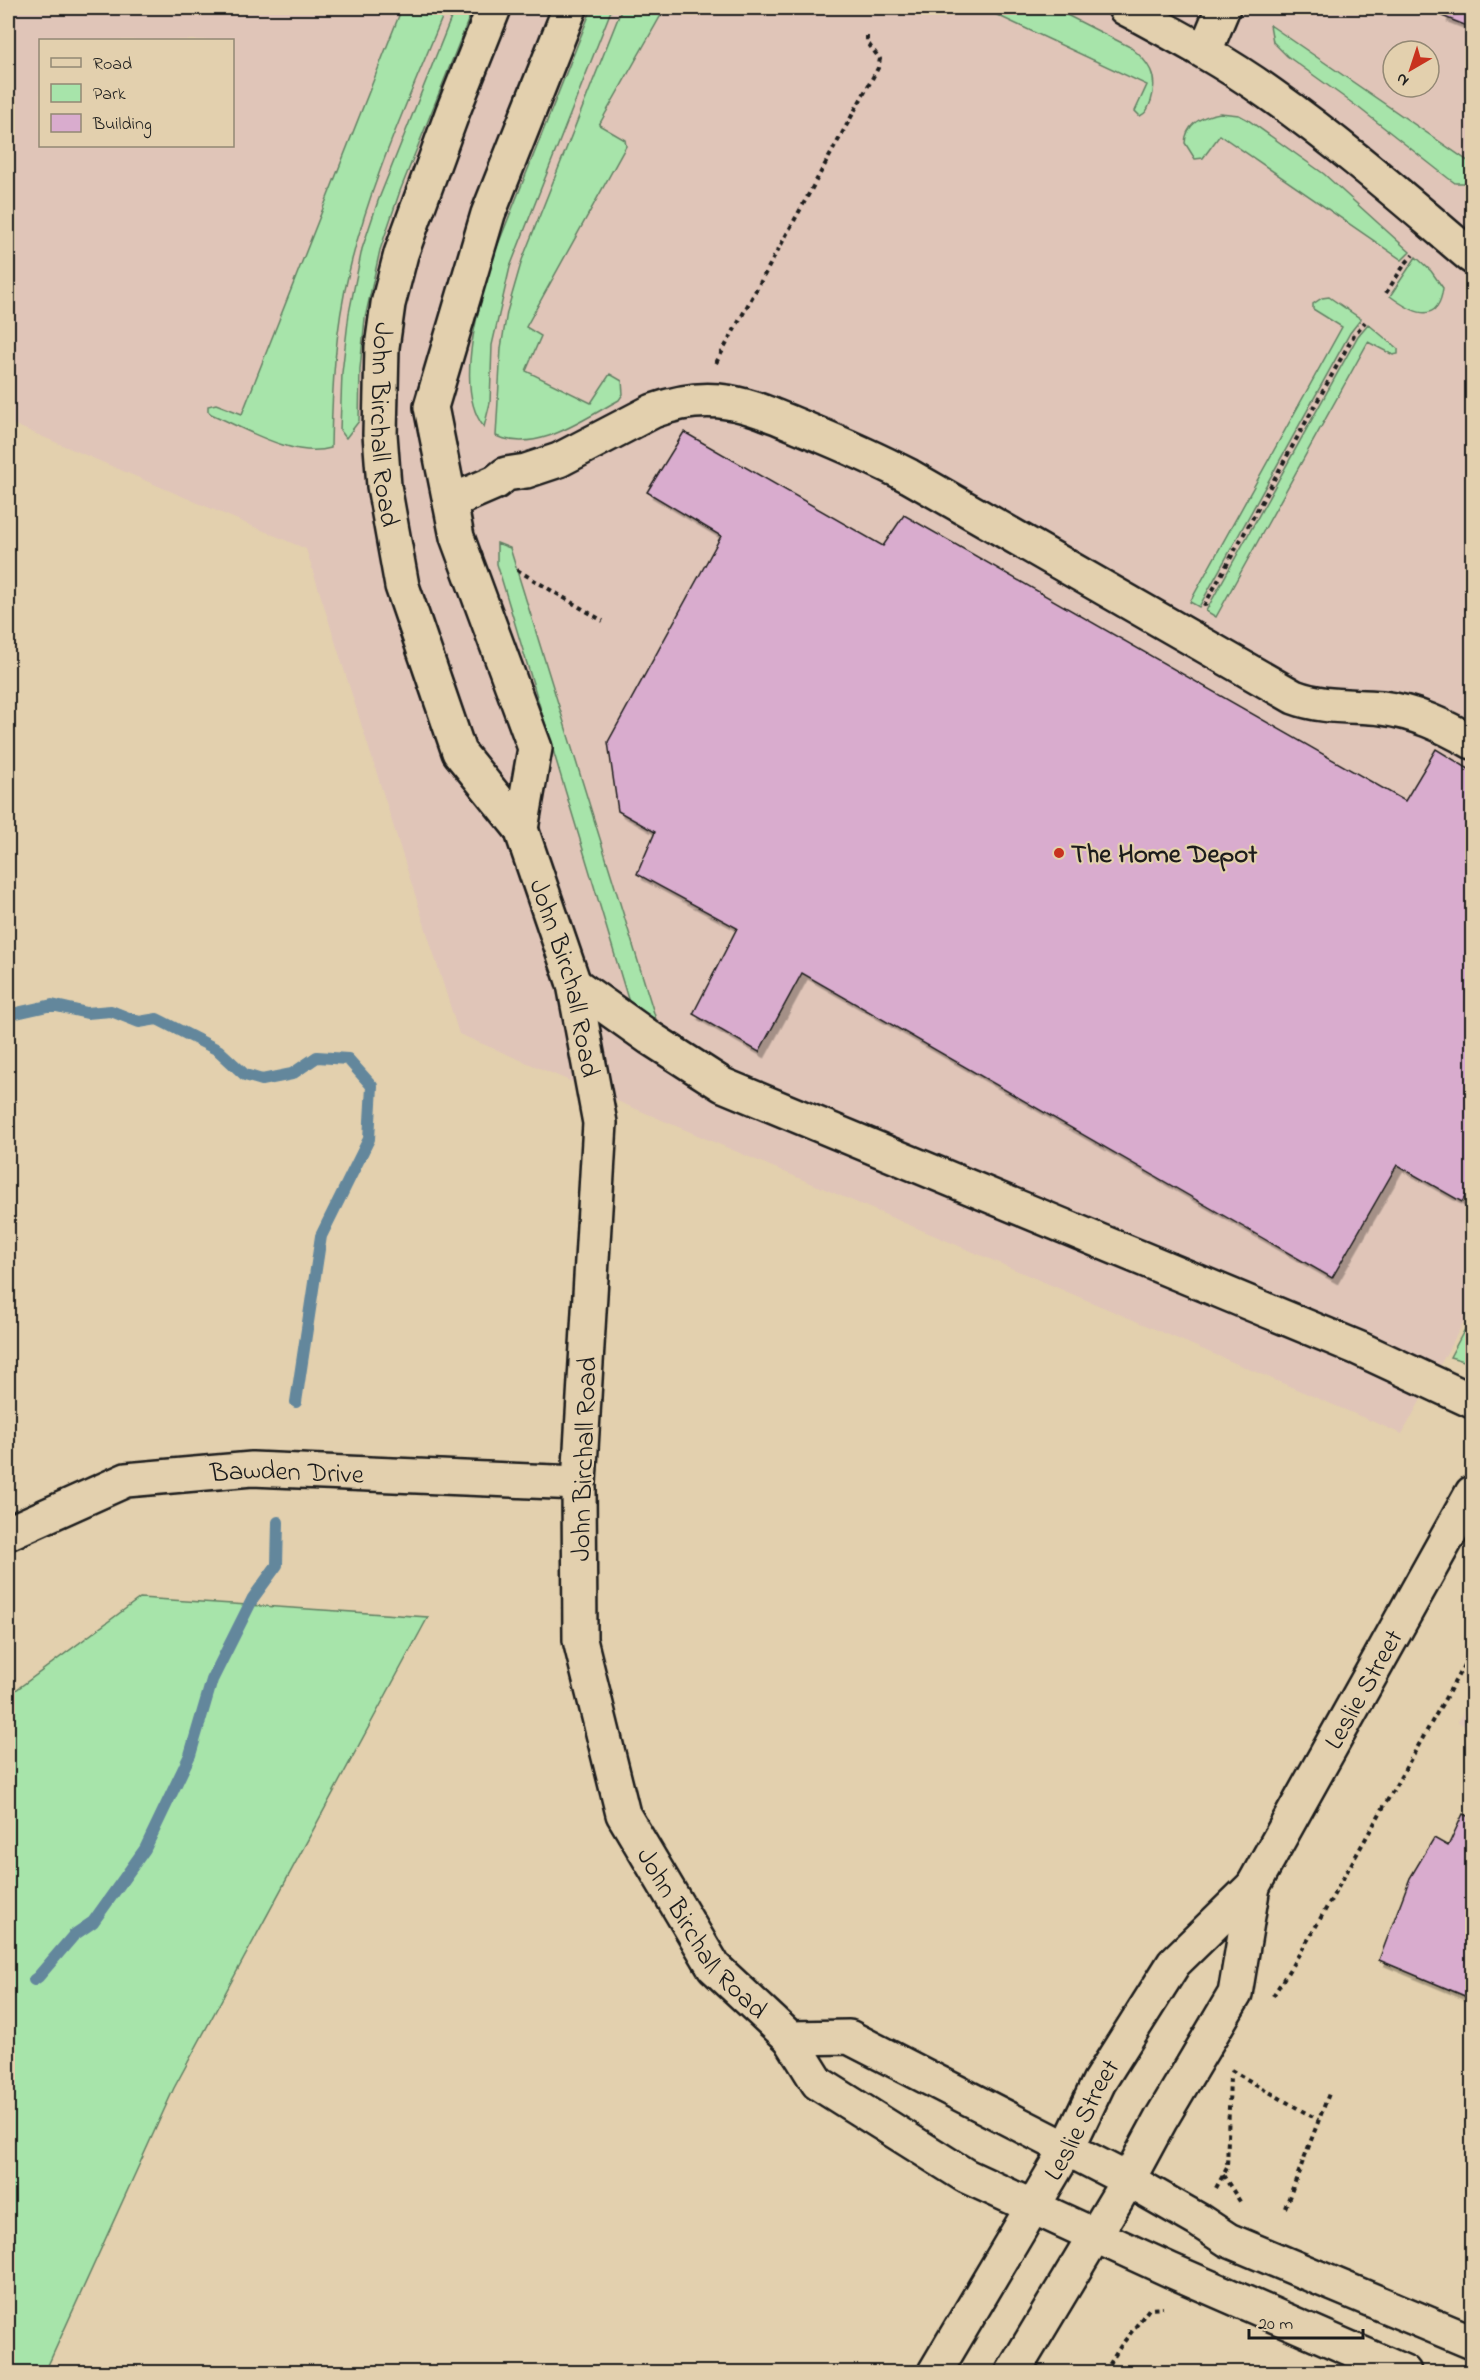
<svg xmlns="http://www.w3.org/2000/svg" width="1480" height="2380" font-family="'Indie Flower',sans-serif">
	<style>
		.built { fill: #e0c5b8; fill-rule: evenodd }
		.green { fill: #a7e4aa; stroke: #628063; stroke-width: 1.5 }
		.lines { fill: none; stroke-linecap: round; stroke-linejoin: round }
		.stream { stroke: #63879c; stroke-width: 12 }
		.building { fill: #d9acce; stroke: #1c1c1c; stroke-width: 1.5; filter: url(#shadow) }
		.minor-casing { stroke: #1c1c1c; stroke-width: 38 }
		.major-casing { stroke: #1c1c1c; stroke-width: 38 }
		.path { stroke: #1c1c1c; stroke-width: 4; stroke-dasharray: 4.5 4.5; stroke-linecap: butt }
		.minor { stroke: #e3d0ae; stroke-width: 33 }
		.major { stroke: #e3d0ae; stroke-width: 33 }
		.poi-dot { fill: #c8321e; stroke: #e3d0ae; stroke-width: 2 }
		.labels { text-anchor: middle; stroke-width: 4.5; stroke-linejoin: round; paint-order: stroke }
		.street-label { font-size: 27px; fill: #1c1c1c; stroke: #e3d0ae }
		.poi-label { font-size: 27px; font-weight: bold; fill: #1c1c1c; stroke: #e3d0ae; text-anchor: start }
	</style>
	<defs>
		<filter id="shadow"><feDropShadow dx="5.5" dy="5.5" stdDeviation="0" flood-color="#0004"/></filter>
	</defs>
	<rect width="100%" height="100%" fill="#e3d0ae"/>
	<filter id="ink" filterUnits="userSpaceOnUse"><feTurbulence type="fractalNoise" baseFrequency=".0167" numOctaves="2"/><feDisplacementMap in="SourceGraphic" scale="12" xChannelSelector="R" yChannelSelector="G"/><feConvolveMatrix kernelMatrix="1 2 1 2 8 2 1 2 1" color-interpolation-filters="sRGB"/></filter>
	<g filter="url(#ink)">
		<path class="built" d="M8,8h1464v1299l-70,127 -943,-400 -153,-485 -298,-127zM40,40h192v106h-192zM1393,51h36v36h-36z
			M1472,1695v35l-14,-8z"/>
		<path class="green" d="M402,8h44c-35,86 -76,173 -97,264 -14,57 -17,117 -18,176 -37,11 -85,-19 -120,-34l-3,-3v-5l8,-2 26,10z
			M455,8h18l-73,183 -20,59 -15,68 -5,51 -1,52 -13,17 -6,-8 2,-57 7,-60 13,-64 16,-48z
			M592,8h20l-102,259 -18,78 -2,58 -6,24c-32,-40 -3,-130 11,-175z
			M622,8h43l-66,117 26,15 1,6 -100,181 15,9 -15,35 65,32 19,-29 12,7 1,13 -4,6c-36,19 -81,54 -123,36l5,-88 6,-36 15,-52z
			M982,8h71l77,39c19,15 29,29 21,54 -3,7 -4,12 -11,15l-5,-5 12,-26z
			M1270,25l202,139v19h-17l-7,-5 -89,-70 -72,-52 -14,-14z
			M1220,113l19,2 9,5 76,54 86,78 -8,8 -182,-125 -17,23 -8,1 -10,-16c1,-20 17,-27 35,-30z
			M1416,257l15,14 12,17c-5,40 -33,23 -53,8z
			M1329,297l32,22 -11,14 -151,274 -9,-5 152,-275 -29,-18v-5l9,-6z
			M1368,324l30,25v5l-5,1 -25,-13 -152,275 -10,-6 152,-275z
			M497,543l13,5 148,478 -27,-17 -134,-445z
			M1472,1316v45h-8l-14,-4z
			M140,1598l288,19 -254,471 -129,284h-37v-676z"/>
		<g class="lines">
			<path class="stream" d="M8,1012l4,2 40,-9 35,8 24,-2 28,11 18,-3 61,31 27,25 17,5 30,-6 25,-17 31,2 24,27 -3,53 -48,97 -25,166
				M34,1980l4,-3 36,-42 19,-13 52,-73 45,-94 22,-75 41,-82 24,-33 1,-43"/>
		</g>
		<path class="building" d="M1445,8h27v20l-30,-12z
			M684,432l199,114 21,-31 501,286 31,-52 36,22v413l-10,18 -65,-37 -65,113 -530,-305 -43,79 -66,-38 44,-86 -100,-54 18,-42 -37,-21 -10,-69 113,-206 -74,-44z
			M1463,1814l9,4v181l-93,-39 31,-82 24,-40 14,8z"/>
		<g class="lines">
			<g class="minor-casing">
				<g id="minor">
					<path id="s1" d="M494,8l-41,103 -52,143 -13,50 -6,43 -2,87 4,52 18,100 57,166 62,77 53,155 26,139 -21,360 1,157 43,174 91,153 76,71 28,45 148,93 204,94 234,102"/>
					<path d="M1125,8c50,27 99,53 145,86 71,50 136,107 202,163"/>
					<path d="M1205,51l18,-43"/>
					<path d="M450,502l46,-20 10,-8 20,-3 33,-11 94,-49c62,-23 98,-5 155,19 34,14 68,29 101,46l385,221c29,11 58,8 88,11 33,4 62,18 90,34"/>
					<path d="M521,829l14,-81 -78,-211 -26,-130 57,-193 82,-206"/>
					<path d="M574,984l76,54 73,47 635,263 114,53"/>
					<path id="s2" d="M8,1533l118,-53 126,-11 327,14"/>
					<path d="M790,2038l59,-1 279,143 70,40 30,20 244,102"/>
				</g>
			</g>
			<g class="major-casing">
				<g id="major">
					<path id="s3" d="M935,2372l132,-223 32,-67 75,-119 79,-77 219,-393"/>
					<path d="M1013,2372l115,-192 33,-61 74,-125 18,-108"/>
				</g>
			</g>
			<path class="path" d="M1386,293l19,-29 8,-9
				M716,363l162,-295 2,-9 -13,-17v-6
				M517,570l86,51
				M1204,606l150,-271 11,-13
				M1273,1996l38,-61 161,-284
				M1231,2070l87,50
				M1223,2175l18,28
				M1216,2188l11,-20 3,-92
				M1285,2208l45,-117
				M1105,2372l15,-25 29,-38 14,-1"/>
			<use href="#minor" class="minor"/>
			<use href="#major" class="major"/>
		</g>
	</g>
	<circle class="poi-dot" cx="1059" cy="853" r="6"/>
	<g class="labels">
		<g class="street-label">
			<text dy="9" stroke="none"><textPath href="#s1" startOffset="436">John Birchall Road</textPath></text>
			<text dy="9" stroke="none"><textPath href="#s1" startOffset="1029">John Birchall Road</textPath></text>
			<text transform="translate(583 1459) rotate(-88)" y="9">John Birchall Road</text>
			<text dy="9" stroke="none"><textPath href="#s2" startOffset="291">Bawden Drive</textPath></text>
			<text dy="9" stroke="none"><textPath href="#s3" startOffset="810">Leslie Street</textPath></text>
			<text dy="9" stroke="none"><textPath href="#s1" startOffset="2019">John Birchall Road</textPath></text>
			<text dy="9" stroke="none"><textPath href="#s3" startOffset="292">Leslie Street</textPath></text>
		</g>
		<g class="poi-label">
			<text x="1071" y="862">The Home Depot</text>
		</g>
	</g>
	<rect width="1480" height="2380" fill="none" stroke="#e3d0ae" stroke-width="30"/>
	<rect x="15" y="15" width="1450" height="2350" fill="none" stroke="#1c1c1c" stroke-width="2" filter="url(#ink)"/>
	<rect x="39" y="39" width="195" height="108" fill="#e3d0ae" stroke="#938874" stroke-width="1.5"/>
	<rect x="51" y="58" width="30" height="9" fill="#e3d0ae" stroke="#938874" stroke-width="1.5"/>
	<text x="93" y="69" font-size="18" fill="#1c1c1c">Road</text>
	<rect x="51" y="84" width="30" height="18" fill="#a7e4aa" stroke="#938874" stroke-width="1.5"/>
	<text x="93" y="99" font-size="18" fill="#1c1c1c">Park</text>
	<rect x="51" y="114" width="30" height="18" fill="#d9acce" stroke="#938874" stroke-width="1.5"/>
	<text x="93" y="129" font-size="18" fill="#1c1c1c">Building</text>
	<g transform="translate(1411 69) rotate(219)"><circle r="28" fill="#e3d0ae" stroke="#938874" stroke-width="1.5"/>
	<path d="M0-4.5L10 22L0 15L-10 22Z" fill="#c8321e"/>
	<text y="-9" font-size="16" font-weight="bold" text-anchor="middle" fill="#1c1c1c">N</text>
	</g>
	<path d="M1249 2329v9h114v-9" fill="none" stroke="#1c1c1c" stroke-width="3"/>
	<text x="1258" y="2329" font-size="18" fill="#1c1c1c" stroke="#e3d0ae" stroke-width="4.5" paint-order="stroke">20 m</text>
</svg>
